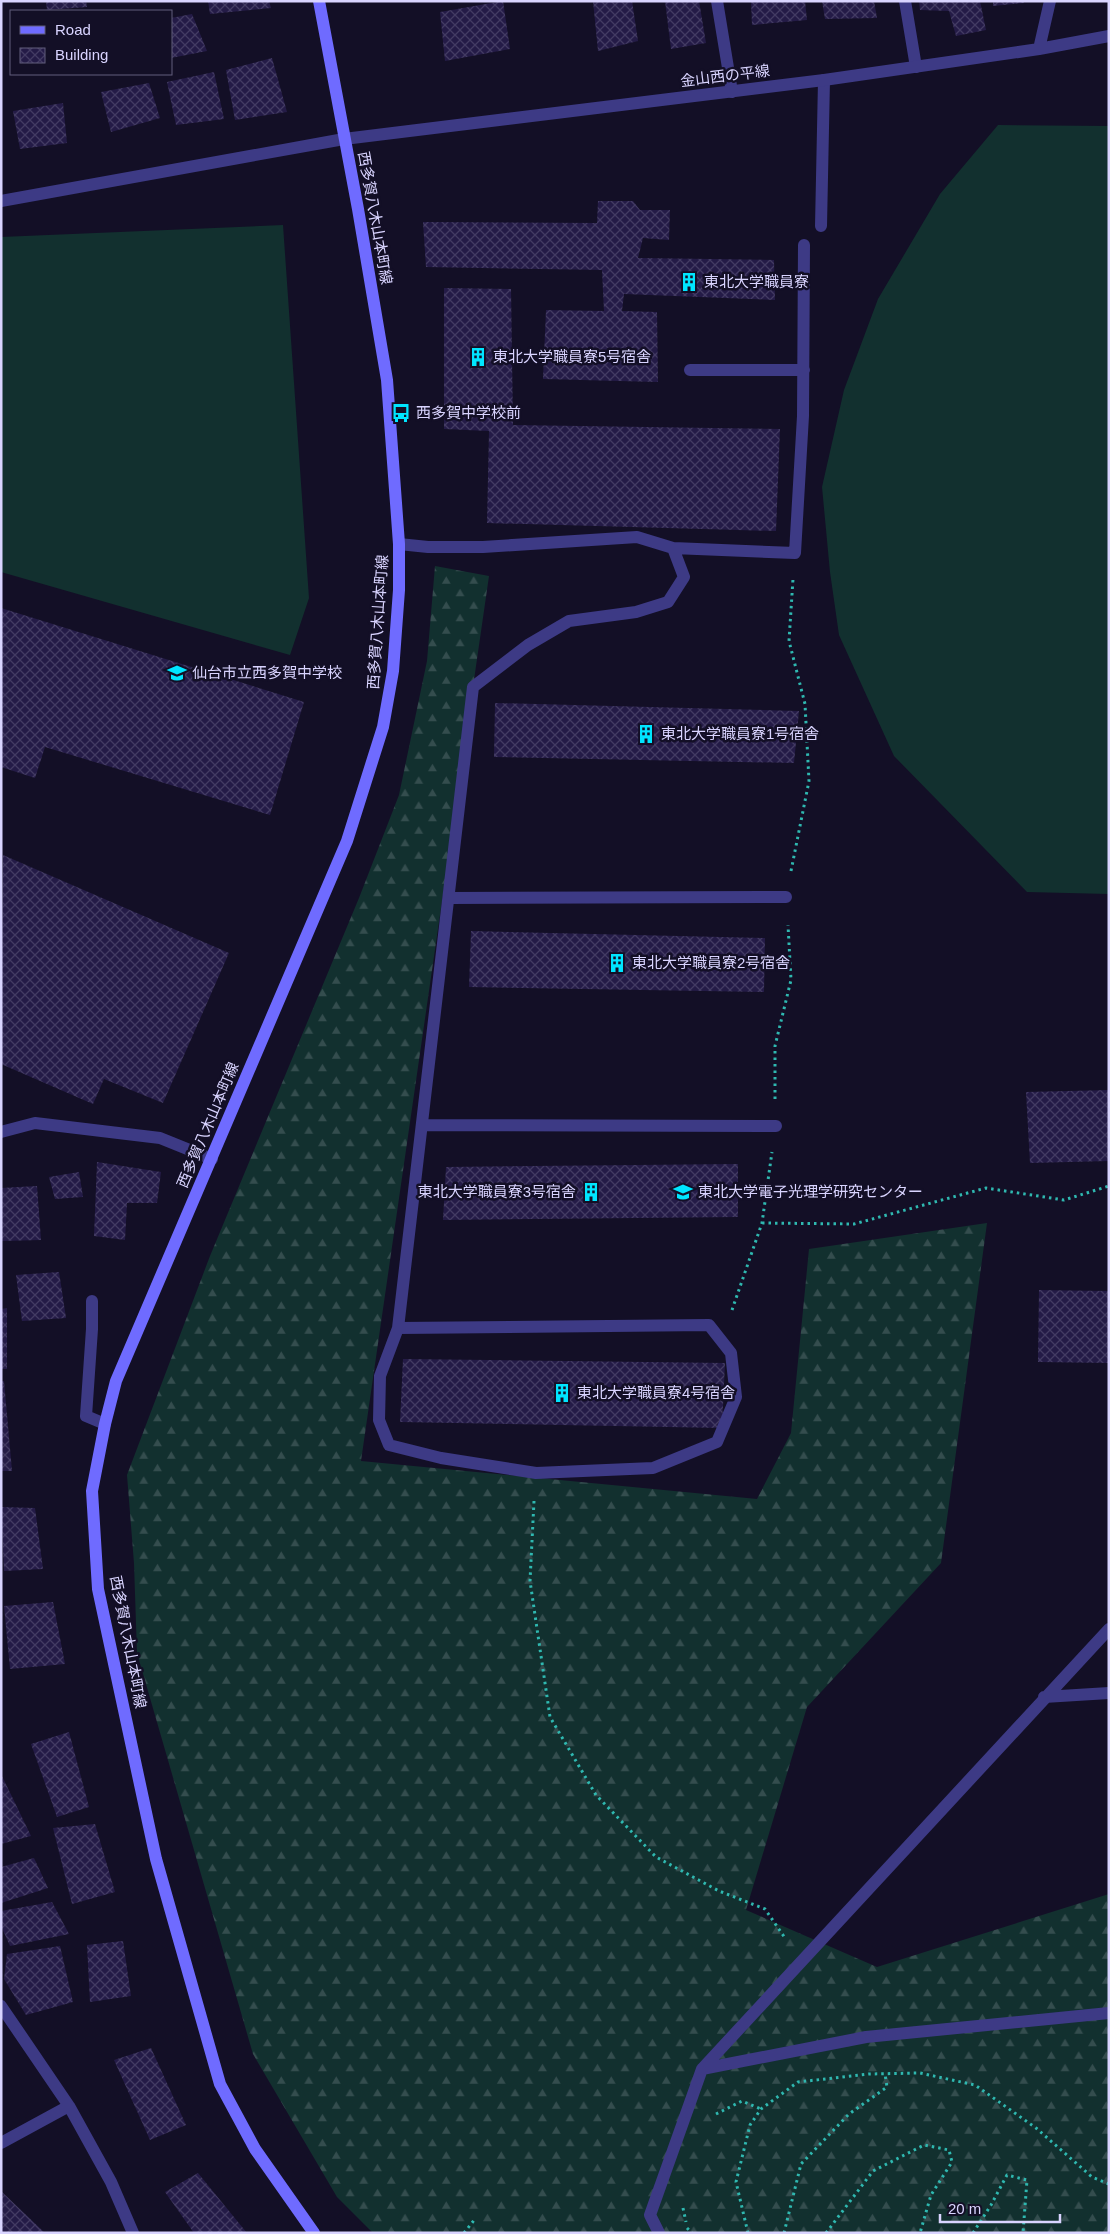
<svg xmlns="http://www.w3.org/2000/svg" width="1110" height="2234" font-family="Helvetica,'Noto Sans JP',sans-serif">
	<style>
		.forest { fill: url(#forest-firs) }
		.pitch { fill: #12302f }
		.building { fill: url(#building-cross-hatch) }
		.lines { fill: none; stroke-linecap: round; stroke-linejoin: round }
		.path { stroke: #2fb8b0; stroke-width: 3; stroke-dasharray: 2.5 4; stroke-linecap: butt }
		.lane { stroke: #3d3a85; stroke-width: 12 }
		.street { stroke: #3d3a85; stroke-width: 12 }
		.secondary { stroke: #6f6bff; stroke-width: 12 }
		.labels { text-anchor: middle; stroke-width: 5; stroke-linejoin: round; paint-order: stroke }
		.street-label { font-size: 15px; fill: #d9d4ff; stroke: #130f26 }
		.poi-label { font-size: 15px; fill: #d9d4ff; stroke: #130f26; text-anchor: start }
	</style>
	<defs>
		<pattern id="forest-firs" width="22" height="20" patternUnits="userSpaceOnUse" patternTransform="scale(1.25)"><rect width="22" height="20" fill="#12302f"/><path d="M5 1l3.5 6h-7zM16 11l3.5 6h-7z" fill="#344d4e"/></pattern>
		<pattern id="building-cross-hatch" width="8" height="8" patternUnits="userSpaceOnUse" patternTransform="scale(1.25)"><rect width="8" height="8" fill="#241b47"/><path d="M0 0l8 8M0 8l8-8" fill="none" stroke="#433b63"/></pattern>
	</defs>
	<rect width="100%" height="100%" fill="#130f26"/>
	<path class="forest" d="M435,566l54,10 -128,885 396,38 34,-66 18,-184 178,-26 -46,340 -134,144 -61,203 131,57 232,-73v339h-736l-36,-36 -84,-143 -116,-401 -3,-90 -7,-88 83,-219 149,-358 40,-103 28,-134z"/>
	<path class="pitch" d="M998,125l111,1v768l-82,-2 -133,-136 -55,-121 -9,-63 -8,-85 22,-97 34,-91 62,-105z
		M283,225l26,373 -19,57 -289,-83v-335z"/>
	<path class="building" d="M46,1h40l1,6 -40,3z
		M208,1h61l2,7 -61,6z
		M503,1l7,48 -65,12 -5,-49z
		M593,1h39l6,40 -40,10z
		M665,1h34l7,42 -35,6z
		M751,1h54l2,19 -55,5z
		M822,1h52l3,17 -52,1z
		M919,1h61l6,29 -30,6 -7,-25 -29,-1z
		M993,1h31v2l-31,3z
		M192,14l15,37 -36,7v-40z
		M272,58l15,54 -52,8 -9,-50z
		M214,72l10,47 -48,6 -9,-43z
		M149,83l11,35 -49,14 -10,-40z
		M63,103l4,40 -47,6 -7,-38z
		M598,201h35l7,9h30l-1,30 -26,-2 -5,20 136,2 1,40 -151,-6 -2,17 35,1 1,70 -115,-3 3,-69 58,1 -2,-41 -176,-3 -3,-45 174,1z
		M444,288l67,1 2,136 267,4 -4,102 -289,-8 2,-92 -45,-2z
		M1,608l303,94 -34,113 -225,-68 -10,31 -34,-11z
		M495,703l304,8 -5,52 -300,-6z
		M3,855l226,98 -66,150 -59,-24 -11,25 -92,-40z
		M471,931l294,7 -1,54 -295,-5z
		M1109,1090v71l-79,2 -4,-71z
		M97,1162l64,10 -4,31h-30l-2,37 -31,-4z
		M738,1164v53l-295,3 3,-53z
		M79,1172l4,25 -28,2 -6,-22z
		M37,1186l4,54 -40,1v-53z
		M59,1272l7,46 -44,3 -6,-46z
		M1039,1290l70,1v72l-71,-1z
		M7,1308v61h-6v-60z
		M403,1359l322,4 -3,65 -322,-6z
		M1,1381h3l8,90h-11z
		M1,1507l34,1 8,61 -39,2z
		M53,1602l12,62 -55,5 -6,-63z
		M69,1732l20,75 -32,10 -26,-73z
		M1,1774l30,62 -30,8z
		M95,1824l20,68 -43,12 -19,-76z
		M34,1858l14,30 -47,15v-36z
		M52,1902l17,32 -59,12 -9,-20v-15z
		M123,1941l8,55 -41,6 -3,-57z
		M60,1946l13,56 -47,13 -22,-36 3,-25z
		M151,2048l35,77 -36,15 -36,-80z
		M198,2173l49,60h-53l-29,-41z
		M1,2191l44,42h-44z"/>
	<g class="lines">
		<path class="path" d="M791,871l18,-90 -4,-77 -16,-63 4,-62
			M775,1099v-53l16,-66 -3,-55
			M762,1223l92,1 132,-36 78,12 45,-14
			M732,1310l30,-87 10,-71
			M534,1501l-4,80 20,136 46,78 60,62 63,34 46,18 20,29
			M716,2114l26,-13 19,8
			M683,2208l3,14
			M687,2228l5,5
			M464,2233l11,-14
			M748,2233l-12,-51 14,-57 11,-16 37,-27 71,-8 51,-1 55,12 61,43 56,49 17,7
			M784,2233l17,-69 48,-50 38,-27 -2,-13
			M826,2233l47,-62 51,-26 25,5 3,12 -21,33 -11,38
			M973,2233l18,-28 16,-30 20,5 -4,53"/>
		<path class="lane" d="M717,1l15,91
			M905,1l11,66
			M821,226l3,-146
			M690,370h114
			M673,548l122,5 8,-137 1,-171
			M449,898l337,-1
			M422,1125l354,1
			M398,1328l-18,48 -1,44 10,25 52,13 95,15 117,-5 64,-26 19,-45 -5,-44 -22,-28 -311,3 75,-641 55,-42 41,-24 67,-9 32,-10 16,-25 -11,-29 -36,-11 -154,10h-55l-29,-3
			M1044,1697l65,-4
			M702,2069l407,-440
			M659,2233l-9,-18 52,-146 164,-32 243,-24"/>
		<path class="street" d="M1039,49l11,-48
			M1,201l343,-62 480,-59 215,-31 70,-13
			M1,1132l34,-9 125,15 52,21
			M92,1301v28l-6,87 19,8
			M1,2006l68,100 42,76 22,51
			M1,2143l68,-37"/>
		<path class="secondary" d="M314,2233l-59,-84 -35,-65 -64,-225 -58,-270 -6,-98 13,-67 11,-43 231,-540 36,-114 10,-56 6,-81v-46l-12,-164 -29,-171 -39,-208"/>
	</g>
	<defs>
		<g id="building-bare" transform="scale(1.5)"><path d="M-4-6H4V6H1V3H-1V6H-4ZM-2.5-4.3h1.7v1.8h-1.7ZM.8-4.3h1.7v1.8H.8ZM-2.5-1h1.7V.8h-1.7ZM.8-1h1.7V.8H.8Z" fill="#00e5ff" stroke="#130f26" stroke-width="2.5" paint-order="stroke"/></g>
		<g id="bus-bare" transform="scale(1.5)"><path d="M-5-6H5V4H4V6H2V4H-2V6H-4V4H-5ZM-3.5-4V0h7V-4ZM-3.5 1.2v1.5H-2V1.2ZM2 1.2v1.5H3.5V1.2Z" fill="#00e5ff" stroke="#130f26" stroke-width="2.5" paint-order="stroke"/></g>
		<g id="school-bare" transform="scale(1.5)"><path d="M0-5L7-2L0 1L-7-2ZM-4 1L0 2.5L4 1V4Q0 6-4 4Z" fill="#00e5ff" stroke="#130f26" stroke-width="2.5" paint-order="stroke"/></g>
		<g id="university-bare" transform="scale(1.5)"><path d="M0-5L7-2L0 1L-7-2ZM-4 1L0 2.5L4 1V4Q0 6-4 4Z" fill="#00e5ff" stroke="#130f26" stroke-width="2.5" paint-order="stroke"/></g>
	</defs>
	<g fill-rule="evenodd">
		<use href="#building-bare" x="689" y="282"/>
		<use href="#building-bare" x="478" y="357"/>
		<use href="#bus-bare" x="401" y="413"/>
		<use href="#school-bare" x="177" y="673"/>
		<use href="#building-bare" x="646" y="734"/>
		<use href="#building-bare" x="617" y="963"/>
		<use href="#building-bare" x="591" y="1192"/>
		<use href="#university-bare" x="683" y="1192"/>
		<use href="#building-bare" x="562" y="1393"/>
	</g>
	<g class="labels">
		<g class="street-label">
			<text transform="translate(725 76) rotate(-7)" y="5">金山西の平線</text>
			<text transform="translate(375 218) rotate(80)" y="5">西多賀八木山本町線</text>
			<text transform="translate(378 622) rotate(-86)" y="5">西多賀八木山本町線</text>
			<text transform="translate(208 1125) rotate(-67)" y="5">西多賀八木山本町線</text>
			<text transform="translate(128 1642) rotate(79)" y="5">西多賀八木山本町線</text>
		</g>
		<g class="poi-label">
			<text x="704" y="287">東北大学職員寮</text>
			<text x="493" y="362">東北大学職員寮5号宿舎</text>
			<text x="416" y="418">西多賀中学校前</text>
			<text x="192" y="678">仙台市立西多賀中学校</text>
			<text x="661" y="739">東北大学職員寮1号宿舎</text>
			<text x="632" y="968">東北大学職員寮2号宿舎</text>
			<text x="576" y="1197" text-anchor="end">東北大学職員寮3号宿舎</text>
			<text x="698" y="1197">東北大学電子光理学研究センター</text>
			<text x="577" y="1398">東北大学職員寮4号宿舎</text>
		</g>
	</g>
	<rect width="1110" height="2234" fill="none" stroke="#d9d4ff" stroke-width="5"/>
	<rect x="10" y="10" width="162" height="65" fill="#130f26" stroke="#625e7d"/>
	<rect x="20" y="26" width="25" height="8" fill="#6f6bff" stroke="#625e7d"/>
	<text x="55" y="35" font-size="15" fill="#d9d4ff">Road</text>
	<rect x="20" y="48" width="25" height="15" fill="url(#building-cross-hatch)" stroke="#625e7d"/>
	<text x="55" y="60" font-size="15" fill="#d9d4ff">Building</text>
	<path d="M940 2214v8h120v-8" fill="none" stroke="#d9d4ff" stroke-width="2.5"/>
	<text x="948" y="2214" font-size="15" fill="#d9d4ff" stroke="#130f26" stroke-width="4" paint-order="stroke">20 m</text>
</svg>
